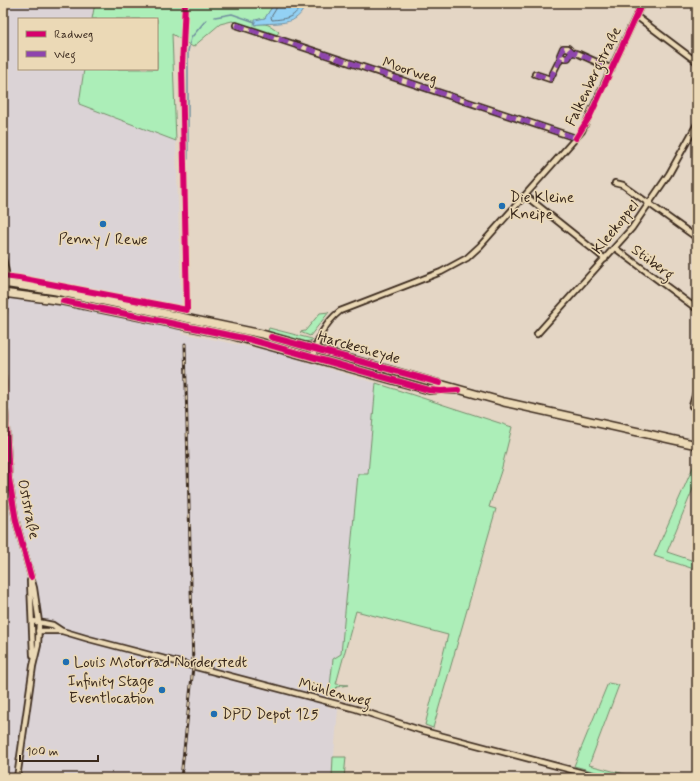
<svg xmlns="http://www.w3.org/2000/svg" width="700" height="781" font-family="Mynerve,sans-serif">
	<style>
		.built { fill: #dbd3d6 }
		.green { fill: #aceeb8; stroke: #748c6b }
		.water { fill: #93d1f4; stroke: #708e9e }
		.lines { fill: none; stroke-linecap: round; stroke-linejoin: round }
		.shore { stroke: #5e6d74; stroke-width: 1 }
		.stream { stroke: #708e9e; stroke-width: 1.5 }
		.minor-casing { stroke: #3b2a1e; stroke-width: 8 }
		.secondary-casing { stroke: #3b2a1e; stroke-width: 10 }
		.minor { stroke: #ebd9b6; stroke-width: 4.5 }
		.secondary { stroke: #ebd9b6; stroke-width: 7 }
		.rail-casing { stroke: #3b2a1e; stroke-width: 3 }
		.rail { stroke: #ebd9b6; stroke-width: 1.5; stroke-dasharray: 4.5; stroke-linecap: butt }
		.quiet { stroke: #8e44ad; stroke-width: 5; stroke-dasharray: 10 5; stroke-linecap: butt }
		.cycleway-casing { stroke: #ebd9b6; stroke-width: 8 }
		.cycleway { stroke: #d6006c; stroke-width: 6 }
		.poi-dot { fill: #1f6fb2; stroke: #ebd9b6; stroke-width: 1.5 }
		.labels { text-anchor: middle; stroke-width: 3; stroke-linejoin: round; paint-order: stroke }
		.street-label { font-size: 15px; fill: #3b2a1e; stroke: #ebd9b6 }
		.poi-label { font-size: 15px; fill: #3b2a1e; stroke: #ebd9b6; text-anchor: start }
	</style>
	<rect width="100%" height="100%" fill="#e4d6c5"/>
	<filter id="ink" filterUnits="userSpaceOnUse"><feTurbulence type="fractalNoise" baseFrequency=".025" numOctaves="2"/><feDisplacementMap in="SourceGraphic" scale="8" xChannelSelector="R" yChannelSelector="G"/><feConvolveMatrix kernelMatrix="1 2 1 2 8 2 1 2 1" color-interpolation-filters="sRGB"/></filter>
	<g filter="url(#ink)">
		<path class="built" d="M3,3h92l-3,16h-73v50h65l-5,35 97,37 6,192 92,19 102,31 -8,92 -10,-1 -17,180 -8,5 -5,48 10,2 -6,69h-329z"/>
		<path class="green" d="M95,3h177v4l-7,11 -9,2 -1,5c11,-3 15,0 24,7l-3,4 -44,-15 -12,3 -27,23 -21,-13 4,107 -97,-37 5,-35h73v-50h-65z
			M17,288l166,31v4l-166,-31z
			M329,312l-19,24 -10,-4 5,-1 15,-18z
			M187,320l112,27 8,2 -1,3 -119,-28z
			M269,328l43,11 1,1 -8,2 -38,-9z
			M323,353l63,18v4l-64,-18z
			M376,383l136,44 -11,44 -12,36 7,2 -63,219 -8,-3 23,-90 -92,-24 -20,73 12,1 -11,2 -8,8 4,-36 8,-5 17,-180h10z
			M697,458v21l-30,73 30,10v8l-43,-14z
			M608,683l11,2 -30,80 51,13h-21l-45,-12z
			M333,757h13l-2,21h-12z"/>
		<path class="water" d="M272,3h33c-5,26 -32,18 -51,22l1,-5 10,-2 7,-11z"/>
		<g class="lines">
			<path class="shore" d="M276,3v6l-5,8 1,3c13,-1 25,-2 29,-17"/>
			<path class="stream" d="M215,17l17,-3 23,8
				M188,159v-108l3,-13 15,-18"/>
			<g class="minor-casing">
				<path id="minor" d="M636,16l61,46
					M236,25l340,113
					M572,52l-4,6h-4l-4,-3 3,-7h5l4,4 7,2 33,15
					M535,74l15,5 11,-22
					M615,183l8,2 74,53
					M526,196l79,63
					M615,248l82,61
					M3,258l4,19 -4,38
					M537,334l95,-106 37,-54 28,-50
					M313,356c5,-18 12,-33 27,-45l101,-39 26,-14 13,-12 102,-115 60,-128
					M3,374l6,105 7,42 18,67 5,34 -1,23 -5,21 -16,112
					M692,406l5,-17
					M30,581l3,74
					M33,621l20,4 9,6 27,8 267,70 64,21 182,48
					M38,631h24"/>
			</g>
			<g class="secondary-casing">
				<path id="secondary" d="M3,283l53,8 206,43 242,68 193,43
					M3,293l60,8 167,34 199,55h27"/>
			</g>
			<use href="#minor" class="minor"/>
			<use href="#secondary" class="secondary"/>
			<g class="rail-casing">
				<path id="rail" d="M181,778l12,-111 -8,-323"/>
			</g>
			<use href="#rail" class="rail"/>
			<path class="quiet" d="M236,25l340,113
				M572,52l-4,6h-4l-4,-3 3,-7h5l4,4 7,2 33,15
				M535,74l15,5 11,-22
				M589,778l3,-3"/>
			<g class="cycleway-casing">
				<path id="cycleway" d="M576,138l14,-22 52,-113
					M3,276l16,2 168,32 -5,-243 3,-64
					M63,301l185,38 181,51 12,1 17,-1
					M271,337l169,46
					M3,374l6,105 7,42 15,56"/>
			</g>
			<use href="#cycleway" class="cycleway"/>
		</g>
	</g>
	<g class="poi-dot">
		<circle cx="502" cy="206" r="4"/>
		<circle cx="103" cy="224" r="4"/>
		<circle cx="66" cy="662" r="4"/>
		<circle cx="162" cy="690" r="4"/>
		<circle cx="214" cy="714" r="4"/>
	</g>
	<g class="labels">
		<g class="street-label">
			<text transform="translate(410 70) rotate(18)" y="5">Moorweg</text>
			<text transform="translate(593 76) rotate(-64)" y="5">Falkenbergstraße</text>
			<text transform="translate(615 227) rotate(-51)" y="5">Kleekoppel</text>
			<text transform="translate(653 262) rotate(37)" y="5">Stüberg</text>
			<text transform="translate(359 347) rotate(16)" y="5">Harckesheyde</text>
			<text transform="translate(29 509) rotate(78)" y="5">Oststraße</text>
			<text transform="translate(335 692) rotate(15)" y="5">Mühlenweg</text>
		</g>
		<g class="poi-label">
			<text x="510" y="202">Die Kleine<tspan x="510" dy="17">Kneipe</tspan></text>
			<text x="103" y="244" text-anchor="middle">Penny / Rewe</text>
			<text x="74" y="667">Louis Motorrad Norderstedt</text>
			<text x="154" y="686" text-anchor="end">Infinity Stage<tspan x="154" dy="17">Eventlocation</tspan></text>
			<text x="222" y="719">DPD Depot 125</text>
		</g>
	</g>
	<rect width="700" height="781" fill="none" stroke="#ebd9b6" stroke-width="16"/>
	<rect x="8" y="8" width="684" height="765" fill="none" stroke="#3b2a1e" stroke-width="1.5" filter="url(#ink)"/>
	<rect x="18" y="18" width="140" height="52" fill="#ebd9b6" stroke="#a59379"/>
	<rect x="26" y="31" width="20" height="6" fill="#d6006c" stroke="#a59379"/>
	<text x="54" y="38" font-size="12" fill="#3b2a1e">Radweg</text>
	<rect x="26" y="51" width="20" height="6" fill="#8e44ad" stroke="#a59379"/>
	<text x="54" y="58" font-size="12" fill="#3b2a1e">Weg</text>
	<path d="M20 755v6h78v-6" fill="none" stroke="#3b2a1e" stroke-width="2"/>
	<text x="26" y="755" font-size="12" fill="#3b2a1e" stroke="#ebd9b6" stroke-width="3" paint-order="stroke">100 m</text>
</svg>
